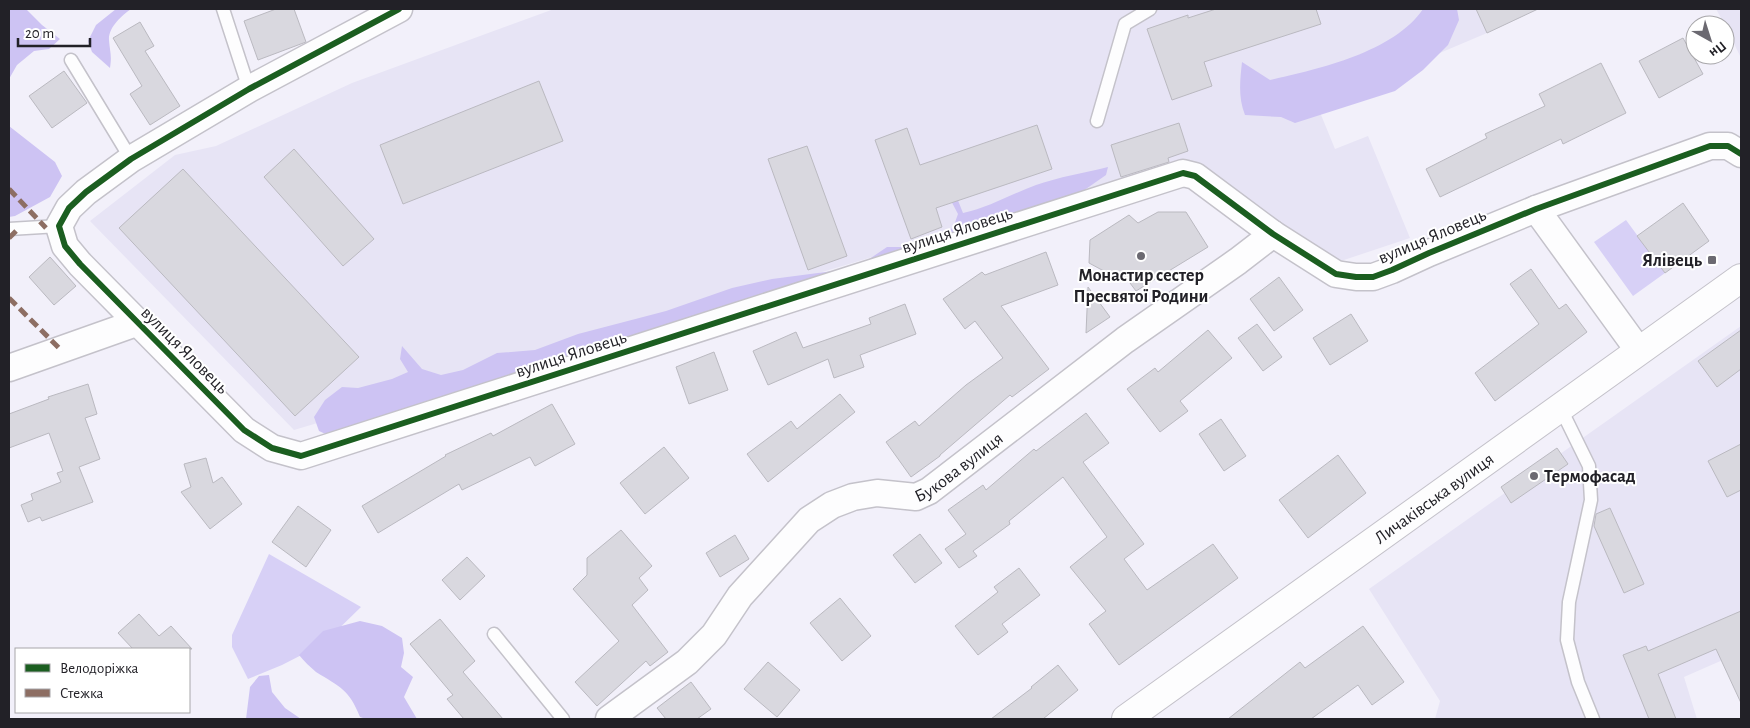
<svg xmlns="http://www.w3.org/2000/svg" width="1750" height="728" font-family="'Alegreya Sans',sans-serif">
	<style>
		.built { fill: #e7e4f5 }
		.green { fill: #d7d0f6 }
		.forest { fill: #cdc3f3 }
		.building { fill: #d9d8df; stroke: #bab9c0 }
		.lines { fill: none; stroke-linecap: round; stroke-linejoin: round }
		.service-casing { stroke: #c4c2ca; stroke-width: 15 }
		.minor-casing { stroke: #c4c2ca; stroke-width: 29 }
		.primary-casing { stroke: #c4c2ca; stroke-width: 30 }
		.service { stroke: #fdfdfe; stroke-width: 12 }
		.minor { stroke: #fdfdfe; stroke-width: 26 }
		.primary { stroke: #fdfdfe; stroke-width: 28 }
		.quiet { stroke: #8d6e63; stroke-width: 5; stroke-dasharray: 10 5; stroke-linecap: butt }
		.cycleway-casing { stroke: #fff; stroke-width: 9 }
		.cycleway { stroke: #1b5e20; stroke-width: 6 }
		.poi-dot { fill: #6b6971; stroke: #fff; stroke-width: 2 }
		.labels { text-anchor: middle; stroke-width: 4; stroke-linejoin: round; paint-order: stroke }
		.street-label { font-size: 18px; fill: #222127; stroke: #fff }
		.poi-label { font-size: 18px; font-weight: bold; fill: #222127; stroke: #fff; text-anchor: end }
	</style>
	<rect width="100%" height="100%" fill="#f2f0fa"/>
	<path class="built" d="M554,9h984l-51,24 -170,72 18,44 33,-13 42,102 -69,23 -15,-6 -136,-93 -896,268 -204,-209 85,-66 41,-9 136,-63z
		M1716,9h25v49l-16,-33z
		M1741,326v326l-57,25 13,42h-262l5,-18 -71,-112z"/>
	<path class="green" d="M1626,220l39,53 -32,23 -39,-54z
		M269,554l92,53 -38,37 -41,21 -34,14 -16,-32v-12z"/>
	<path class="forest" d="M9,9h17l16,16 18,14 -11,10 -15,2 -17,14 -8,14z
		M116,9h15c-9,6 -23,19 -22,31 1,13 3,14 1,28l-18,-16 -4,-11 8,-16z
		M1423,9h34l2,11 -11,25 -25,25 -28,21 -100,32 -14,-6 -36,-2c-7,-18 -5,-34 -3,-53l28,18c49,-11 124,-28 153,-71z
		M9,126l46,36 7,14 -12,21 -35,19 -6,1z
		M1108,167l-2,8 -23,16 -27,14 -724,232 -13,-6 -5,-14 11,-17 17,-13 16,1 34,-9 16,-7 -8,-13 2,-13 20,23 19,6 22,-5 34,-17 38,-3 43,-16 88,-23 66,-23 40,-9 84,-11 31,-21h21l45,-19 5,-14 -9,-17 6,-4 8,20c25,-5 48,-19 73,-28 23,-8 48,-12 72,-18z
		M360,621l22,5 20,12 2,15 -3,14 12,10 -9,20 13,22h-51l-6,-2c-11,-28 -20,-30 -44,-45 -6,-5 -12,-11 -17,-17l24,-24z
		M269,675l3,17 13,16 16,11h-55l4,-32 9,-11z"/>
	<path class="building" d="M276,9h18l12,33 -48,18 -14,-39z
		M1216,9h100l5,15 -117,38 8,24 -40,14 -25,-71 41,-14v3z
		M1476,9h62l-51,24z
		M140,22l14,24 -9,5 35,55 -30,19 -20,-31 12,-8 -29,-48z
		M1683,38l20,36 -44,24 -20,-37z
		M1601,63l25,50 -63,31 -2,-5 -121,58 -14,-28 61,-31 -2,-4 60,-28 -6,-12z
		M64,71l23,32 -35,25 -23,-32z
		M539,81l24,60 -160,63 -23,-59z
		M1179,123l9,28 -20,7 1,4 -48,15 -10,-32z
		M1037,125l15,44 -116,39 6,19 -31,12 -36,-99 32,-12 13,37z
		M807,146l40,110 -39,14 -40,-111z
		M294,149l80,90 -31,27 -79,-89z
		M183,169l176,188 -64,59 -176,-188z
		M1683,203l26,38 -44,32 -28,-37z
		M1158,212h28l22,35 -72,44 -12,-16 -9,2 -26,-14 1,-23 39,-25 9,8z
		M1046,252l12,33 -57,21 48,63 -37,28 -2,-2 -70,60v1l-29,21 -25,-35 29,-21 4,5 47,-41 37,-27 -28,-37 -10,8 -22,-30 39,-27 3,3z
		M50,257l26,29 -22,19 -25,-28z
		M1531,269l28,40 7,-5 21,28 -92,69 -20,-28 64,-49 -29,-40z
		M1279,277l24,33 -29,21 -24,-32z
		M1088,287l22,30 -24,16z
		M905,304l11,30 -56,21 4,12 -30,11 -6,-19 -60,26 -15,-34 43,-19 7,16 68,-24 -2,-6z
		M1351,314l17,27 -38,24 -17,-27z
		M1257,324l25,33 -19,14 -25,-33z
		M1208,330l24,28 -52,43 8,10 -28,21 -33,-43 28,-21 3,4z
		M1741,330v39l-24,18 -19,-26z
		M714,352l14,38 -39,14 -13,-37z
		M88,384l9,30 -12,4 15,41 -21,8 14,35 -51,19 -2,-4 -12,5 -7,-17 12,-5 -2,-6 30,-12 -4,-9 6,-2 -14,-38 -40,15v-34l40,-15 -1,-2z
		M840,394l15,18 -87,70 -21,-28 44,-33 6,8z
		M552,404l23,40 -40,22 -5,-9 -68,33 -3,-6 -81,49 -16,-27 84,-50 -1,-1 46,-22 2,3z
		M1086,413l23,30 -26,19 61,82 -20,15 23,31 66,-46 25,34 -119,87 -30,-41 17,-13 -36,-44 37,-30 -44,-60 -54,44 1,3 -37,27 4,5 -18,12 -14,-19 21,-15 -18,-24 35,-25 3,5 48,-41 2,2z
		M1221,419l25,37 -22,15 -25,-37z
		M1741,444v46l-14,7 -19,-36z
		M664,447l25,31 -44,36 -25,-31z
		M1557,448l11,16 -57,39 -10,-16z
		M1338,455l28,38 -58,45 -29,-38z
		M206,458l7,25 9,-6 20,27 -32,25 -29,-37 10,-5 -7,-23z
		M298,506l33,24 -25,37 -34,-25z
		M1610,508l34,76 -20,9 -30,-67 2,-12z
		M621,530l31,36 -13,12 9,12 -16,15 36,47 -18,14 -4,-5 -49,45 -22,-24 44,-41 -46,-52 14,-14v-17z
		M920,534l22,29 -27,20 -22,-28z
		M735,535l14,24 -29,18 -14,-24z
		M467,557l18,19 -25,24 -18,-20z
		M1019,568l21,27 -38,29 6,8 -30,23 -23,-29 43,-34 -4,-5z
		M840,598l31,38 -29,25 -32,-38z
		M1741,611v92l-25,-54 -58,25 18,45h-27l-26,-64 23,-9 2,5z
		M139,614l20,22 12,-10 21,23h-59l-15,-16z
		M440,619l35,42 -12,11 40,47h-39l-17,-20 6,-4 -43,-51z
		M1363,626l41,56 -32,23 -14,-20 -47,34h-83l72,-57 5,6z
		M768,662l32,28 -23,27 -33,-28z
		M1058,665l20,25 -35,29h-52l41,-31 -1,-1z
		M691,682l20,27 -14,10h-31l-9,-11z"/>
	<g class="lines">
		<g class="service-casing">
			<path id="service" d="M223,9l26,80
				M71,60l60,99
				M1097,121l28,-97 25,-15
				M9,229l50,-3
				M1560,407l29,59 2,34 -22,102 -2,38 11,42 15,37
				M494,634l69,85"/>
		</g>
		<g class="minor-casing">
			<g id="minor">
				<path d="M399,9l-150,80 -118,70 -45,33 -17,16 -10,18 6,20 15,18 164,166 28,18 29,8 882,-283 12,3 78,58 63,40 20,3h17l19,-7 37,-17 107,-44 174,-63h18l13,8"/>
				<path d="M1536,209l103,142"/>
				<path d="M9,368l127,-45"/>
				<path id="s1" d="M609,719l78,-57 27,-27 26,-39 69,-76 23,-15 21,-8 24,-4 39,4 13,-6 196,-151 113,-79 35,-27"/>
			</g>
		</g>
		<g class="primary-casing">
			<g id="primary">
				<path id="s2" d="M1126,719l615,-441"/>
			</g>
		</g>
		<use href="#service" class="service"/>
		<use href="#minor" class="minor"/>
		<use href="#primary" class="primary"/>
		<path class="quiet" d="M9,189l37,39
			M9,238l9,-9
			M9,298l51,51"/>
		<g class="cycleway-casing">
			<path id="cycleway" d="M399,9l-150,80 -118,70 -45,33 -17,16 -10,18 6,20 15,18 164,166 28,18 29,8 882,-283 12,3 78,58 63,40 20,3h17l19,-7 37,-17 107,-44 174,-63h18l13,8"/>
		</g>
		<use href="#cycleway" class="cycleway"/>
	</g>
	<g class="poi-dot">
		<circle cx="1141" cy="256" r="5"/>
		<rect x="1707" y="255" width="10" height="10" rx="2.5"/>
		<circle cx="1534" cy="476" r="5"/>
	</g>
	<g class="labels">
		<g class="street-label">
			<text transform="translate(957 230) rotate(-18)" y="6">вулиця Яловець</text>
			<text transform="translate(1432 236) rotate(-23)" y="6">вулиця Яловець</text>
			<text transform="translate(185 350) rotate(45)" y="6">вулиця Яловець</text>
			<text transform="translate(571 354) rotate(-18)" y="6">вулиця Яловець</text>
			<text dy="6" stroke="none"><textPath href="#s1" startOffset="450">Букова вулиця</textPath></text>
			<text dy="6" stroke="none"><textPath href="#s2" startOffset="379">Личаківська вулиця</textPath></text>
		</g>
		<g class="poi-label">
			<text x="1702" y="266">Ялівець</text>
			<text x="1141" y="281" text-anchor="middle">Монастир сестер<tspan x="1141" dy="21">Пресвятої Родини</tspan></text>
			<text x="1544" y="482" text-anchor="start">Термофасад</text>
		</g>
	</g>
	<rect width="1750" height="728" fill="none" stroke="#222127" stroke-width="20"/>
	<rect x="15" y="648" width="175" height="65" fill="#ffffff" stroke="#a7a6a9"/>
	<rect x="25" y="664" width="25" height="8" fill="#1b5e20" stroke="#a7a6a9"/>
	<text x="60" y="673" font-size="15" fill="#222127">Велодоріжка</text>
	<rect x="25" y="689" width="25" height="8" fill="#8d6e63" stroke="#a7a6a9"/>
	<text x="60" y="698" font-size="15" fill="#222127">Стежка</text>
	<g transform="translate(1710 40) rotate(141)"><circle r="24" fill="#ffffff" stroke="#a7a6a9"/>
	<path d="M0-4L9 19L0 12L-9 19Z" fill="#6b6971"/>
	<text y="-8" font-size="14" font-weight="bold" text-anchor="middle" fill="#222127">Пн</text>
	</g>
	<path d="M18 38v8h72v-8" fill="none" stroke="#222127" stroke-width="2.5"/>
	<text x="25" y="38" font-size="15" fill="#222127" stroke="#ffffff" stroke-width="4" paint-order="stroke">20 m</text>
</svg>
